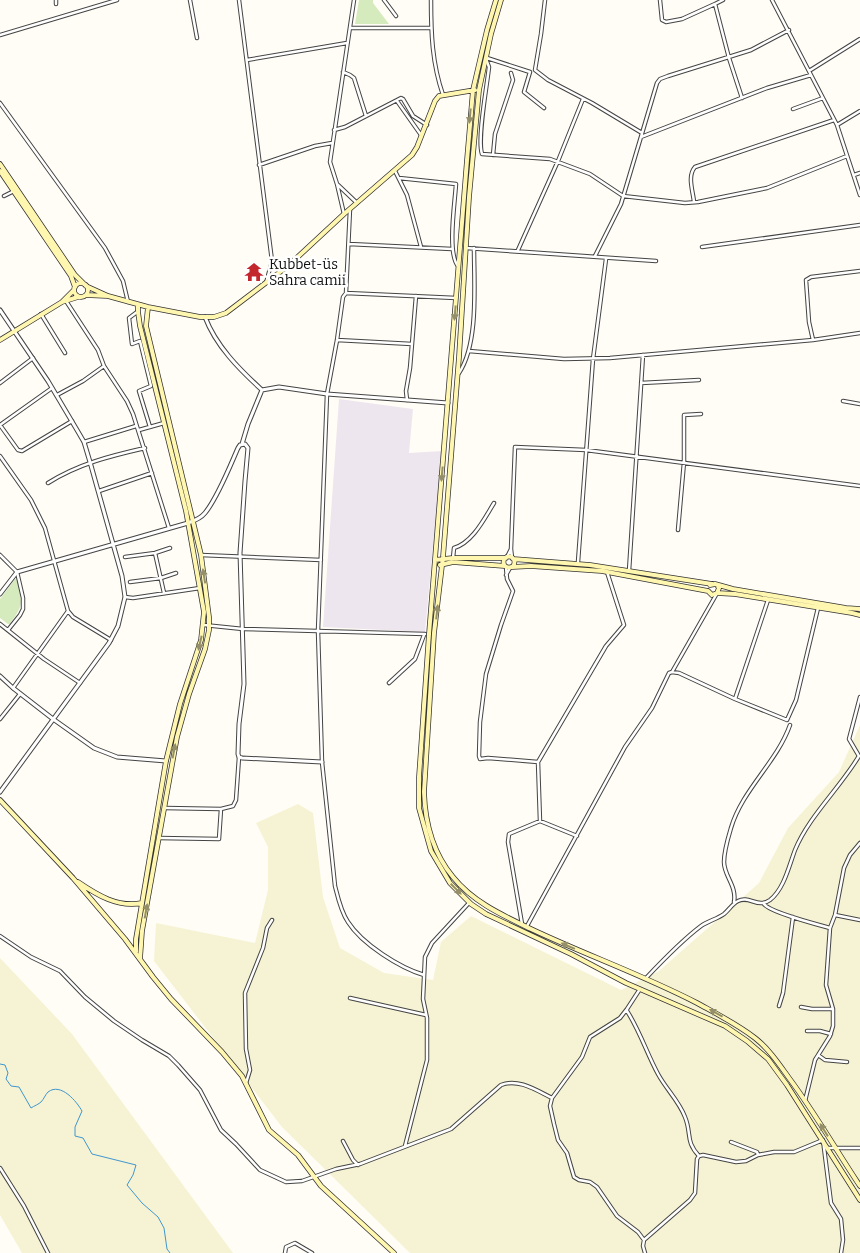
<svg xmlns="http://www.w3.org/2000/svg" width="860" height="1253" font-family="Bitter,serif">
	<style>
		.industrial { fill: #eee6ef }
		.farmland { fill: #f6f3d4 }
		.green { fill: #d5ebbd }
		.lines { fill: none; stroke-linecap: round; stroke-linejoin: round }
		.stream { stroke: #3f96cf; stroke-width: 1 }
		.minor-casing { stroke: #444; stroke-width: 4.5 }
		.tertiary-casing { stroke: #444; stroke-width: 5 }
		.secondary-casing { stroke: #333; stroke-width: 5.5 }
		.minor { stroke: #fff; stroke-width: 2.5 }
		.tertiary { stroke: #fff; stroke-width: 3 }
		.secondary { stroke: #fff6b0; stroke-width: 4 }
		.oneway { fill: #948f68 }
		.labels { text-anchor: middle; stroke-width: 5; stroke-linejoin: round; paint-order: stroke }
		.poi-label { font-size: 14px; fill: #111; stroke: #fff; text-anchor: start }
	</style>
	<rect width="100%" height="100%" fill="#fffdf5"/>
	<path class="industrial" d="M339,399l74,10 -4,44 33,-2 -17,181 -102,-5z"/>
	<path class="farmland" d="M860,725v528h-450l-128,-126 -128,-166 2,-38 99,20 13,-53v-43l-12,-24 42,-19 15,9 10,84 17,51 44,25 49,7 8,-38 30,-26 150,74 38,-19 100,-88 29,-55 51,-56z
		M0,958l72,76 161,219h-211l-22,-38z"/>
	<path class="green" d="M359,0h14v3l16,21h-34z
		M15,579h3c3,24 7,24 -8,45h-2l-8,-6v-19z"/>
	<g class="lines">
		<path class="stream" d="M0,1064l5,1 3,8 -2,6 5,7 8,1 12,21c3,-2 8,-4 10,-6 3,-3 4,-7 7,-10 13,-10 29,10 34,19l-7,16v9l8,2 9,16 44,11 -3,10 -6,10 15,18 16,14 6,11 3,21 3,4"/>
		<g class="minor-casing">
			<path id="minor" d="M190,0l7,38
				M239,0l33,261 -6,22
				M384,0l12,16
				M431,0c0,33 1,63 12,95
				M545,0l-4,34 -6,36 13,10 44,23 50,30
				M660,0l2,20 4,2 16,-3 33,-15
				M723,0l-8,4 14,54 13,40
				M772,0l65,125 23,70
				M56,4v-4
				M350,28h81
				M0,35l117,-35
				M487,58l43,14 -6,20 20,16
				M486,59l3,8c-2,19 -12,72 -7,87l68,5 40,15 33,22 62,7 13,-1 69,-14 80,-32
				M247,60l100,-17
				M809,71l51,-32
				M343,72l7,3 4,3 12,38
				M397,101l24,34
				M0,103l105,145 18,33 5,21
				M793,109l30,-11
				M837,125l23,-14
				M334,130l11,-3 56,-29 2,1 10,17 14,9
				M641,137l126,-49 44,-13
				M493,155l2,-21 18,-54 -2,-7
				M259,165l56,-19 17,-3
				M395,171l12,24 14,52
				M854,175l6,-2
				M399,178l57,6c-1,18 -9,69 2,82
				M337,184l-7,-22 24,-162
				M4,196l10,-5
				M694,202c-1,-11 -7,-26 1,-35l139,-47
				M350,209l-4,84 -3,4 -6,43 -10,54 -9,237 4,131 13,124c3,12 6,26 13,36 14,22 52,46 76,53
				M344,214l-7,-30 20,19
				M349,244l103,5
				M702,247l158,-22
				M466,248l190,13
				M518,250l40,-89 25,-62
				M595,256l26,-52 36,-121 3,-4 8,-3 83,-26 38,-20
				M346,293l110,5
				M66,301l32,49 6,16
				M137,312l-8,6 3,26 8,-3 11,45 -12,5 11,36
				M41,314l24,39
				M337,340l75,4
				M813,340l-4,-18 -3,-42 5,-3 49,-6
				M469,351l95,8 46,-1 203,-18 47,-7
				M459,373c20,-30 15,-89 15,-125
				M0,383l33,-25
				M641,383l58,-3
				M52,388l-52,37 18,25 4,1 50,-30
				M57,395l26,-14 21,-15 23,35 6,13 36,114
				M407,400l-1,-9 4,-23 6,-72
				M843,401l17,3
				M139,430l25,-7
				M84,442l52,-16
				M0,456l31,44 14,28 23,83 5,6 38,23
				M48,483c30,-19 62,-27 97,-35
				M99,491l53,-18
				M678,530l6,-68v-47l17,-1
				M511,549l4,-102 71,3 274,36
				M155,553l9,40
				M0,555l17,17 6,26v11l-3,6 -12,15
				M201,555l120,5
				M125,557l30,-4 15,-5
				M507,557l4,-8 1,9
				M453,558l1,-10c19,-6 30,-29 40,-45
				M578,562l15,-203 13,-100
				M506,567l1,12 6,12 -12,34 -15,49 -6,48 -1,34 1,3 8,-1 50,4
				M629,571l14,-216
				M506,575l4,-7
				M130,582l31,-4 15,-5
				M125,597l8,1 67,-10
				M768,600l-33,99 52,21 9,-20 22,-92
				M0,624l44,35 36,24
				M204,625l39,4 182,5
				M672,672l44,-77
				M389,683l26,-24 9,-24
				M13,688l55,-77
				M0,719l20,-25
				M859,756l-10,-17 11,-42
				M165,808l56,1 12,-3 3,-6 3,-43
				M540,821l-2,-59 68,-116 18,-21 -17,-53
				M159,838l60,1 2,-30
				M734,902c3,-16 -10,-26 -10,-40 0,-11 4,-24 7,-34 11,-38 46,-66 59,-103
				M764,904c5,8 55,21 66,24
				M835,915l25,5
				M522,924l-14,-82 1,-8 31,-13 37,15
				M527,926l98,-179 27,-39 17,-35 3,-1 7,1 56,26
				M0,936l31,21 29,14 25,26 29,24 28,19 27,16 9,9 22,25 21,40 15,14 24,26 26,12 16,-1 34,-12 24,-5 91,-35 50,-44c17,-7 35,5 51,13l30,-41 8,-20 30,-19 7,-9
				M646,978c17,-18 35,-37 55,-52 7,-5 16,-7 23,-12 5,-4 8,-10 14,-13 11,-6 20,8 32,-1 14,-11 19,-34 25,-50 14,-34 45,-62 64,-94
				M640,989l-13,20v2c13,20 20,43 31,63 8,15 21,27 27,43 7,17 0,24 14,39
				M350,998l76,17
				M779,1006l4,-13 10,-76
				M801,1007l11,2h21
				M807,1031h13l11,3
				M818,1055l7,5 22,2
				M246,1083l4,-13 -4,-21 -1,-56 18,-45 4,-20 5,-8
				M552,1098l-2,8 4,18 4,16 9,13 7,24 5,3 11,2 7,5 20,29 21,16 6,8
				M805,1101l10,-41 15,-24 3,-10v-17l-7,-24 4,-57 5,-13 9,-47 6,-13 10,-12
				M343,1141l10,19 5,5
				M731,1142l26,10 1,3
				M405,1146l22,-86v-42l-4,-19 2,-42 7,-14 37,-40
				M828,1148h32
				M0,1168l24,38 24,47
				M285,1253l1,-6 9,-4 17,10
				M645,1253l-2,-7 1,-6 46,-40 5,-7 2,-34 2,-3 4,-1 33,7 10,-1 12,-6 16,-3h20l29,-12 8,63 10,16 2,21 -2,13"/>
		</g>
		<g class="tertiary-casing">
			<path id="tertiary" d="M0,310l48,71 29,49 7,12 6,20 32,114 3,21 -7,29 -9,17 -109,149
				M205,317c11,29 34,52 57,73l17,-3 48,7 121,9
				M242,444l6,-20 14,-34
				M0,594l17,-22 171,-49c6,-2 13,-5 17,-10 13,-16 25,-47 33,-65l2,-3 5,-1 3,4 -3,33 -5,72 4,131 -5,40 -1,30 1,3 3,1 80,4
				M0,676l13,12 40,31 41,29 23,9 49,4"/>
		</g>
		<g class="secondary-casing">
			<path id="secondary" d="M496,0l-9,30 -14,60 -6,70 -38,474 -10,143v31l12,43 19,32 21,21 15,10 85,40 55,29 99,43 22,15 21,18 19,26 73,115
				M501,0l-10,34 -12,56 -10,107 -10,160 -16,200 -9,76 -10,159c1,30 9,61 29,85 20,25 49,38 78,52 55,26 112,46 166,74 20,11 40,21 58,35 14,11 24,26 34,40 26,35 47,72 71,108
				M0,164l75,111 9,9
				M0,171l71,105 4,11
				M74 290a7 7 0 1 1 14 0a7 7 0 1 1-14 0Z
				M74,290l-12,12 16,-5
				M86,295l22,1 -22,-10
				M108,296l40,11 52,10h14l12,-4 62,-47 56,-52 68,-59 5,-8 18,-46 4,-5 36,-6
				M0,340l62,-38
				M503.5 562a5.5 5.5 0 1 1 11 0a5.5 5.5 0 1 1-11 0Z
				M513,559l77,6 122,19
				M435,560l18,-2h53
				M440,565l13,-3 52,4
				M512,567l19,-1 71,5 106,20
				M710,585l5,-1 18,5 113,19 14,1
				M708,591l4,4 5,-2 2,-5 -2,-3
				M717,593l18,1 117,19 8,2
				M0,800l73,78 52,61 28,38 18,22 51,53 20,24 27,54 29,25 23,31 73,67
				M78,882c19,13 40,26 64,21
				M136,952v-13l30,-178 14,-57 21,-64 3,-28 -18,-101 -46,-185 -2,-14v-7
				M140,959l2,-28 35,-194 12,-43 16,-45 4,-19v-13l-8,-62 -55,-229 2,-19"/>
		</g>
		<use href="#minor" class="minor"/>
		<use href="#tertiary" class="tertiary"/>
		<use href="#secondary" class="secondary"/>
	</g>
	<defs><path id="oneway-solid" d="M-6-.8H1V-3.2L6.5 0L1 3.2V.8H-6Z" transform="scale(1.25)"/></defs>
	<g class="oneway">
		<use href="#oneway-solid" transform="translate(470 116) rotate(95)"/>
		<use href="#oneway-solid" transform="translate(455 313) rotate(95)"/>
		<use href="#oneway-solid" transform="translate(442 474) rotate(95)"/>
		<use href="#oneway-solid" transform="translate(204 576) rotate(-99)"/>
		<use href="#oneway-solid" transform="translate(437 612) rotate(-84)"/>
		<use href="#oneway-solid" transform="translate(200 643) rotate(103)"/>
		<use href="#oneway-solid" transform="translate(174 751) rotate(-79)"/>
		<use href="#oneway-solid" transform="translate(456 889) rotate(45)"/>
		<use href="#oneway-solid" transform="translate(146 911) rotate(-80)"/>
		<use href="#oneway-solid" transform="translate(568 946) rotate(-157)"/>
		<use href="#oneway-solid" transform="translate(716 1013) rotate(-151)"/>
		<use href="#oneway-solid" transform="translate(824 1130) rotate(-122)"/>
	</g>
	<defs>
		<g id="temple-bare" transform="scale(1.5)"><path d="M0-6L5-2H3V0L6.5 2.5H4V6H1.5V3h-3V6H-4V2.5H-6.5L-3 0V-2H-5Z" fill="#c4262e" stroke="#fff" stroke-width="2.5" paint-order="stroke"/></g>
	</defs>
	<g fill-rule="evenodd">
		<use href="#temple-bare" x="254" y="272"/>
	</g>
	<g class="labels">
		<g class="poi-label">
			<text x="269" y="269">Kubbet-üs<tspan x="269" dy="16">Sahra camii</tspan></text>
		</g>
	</g>
</svg>
